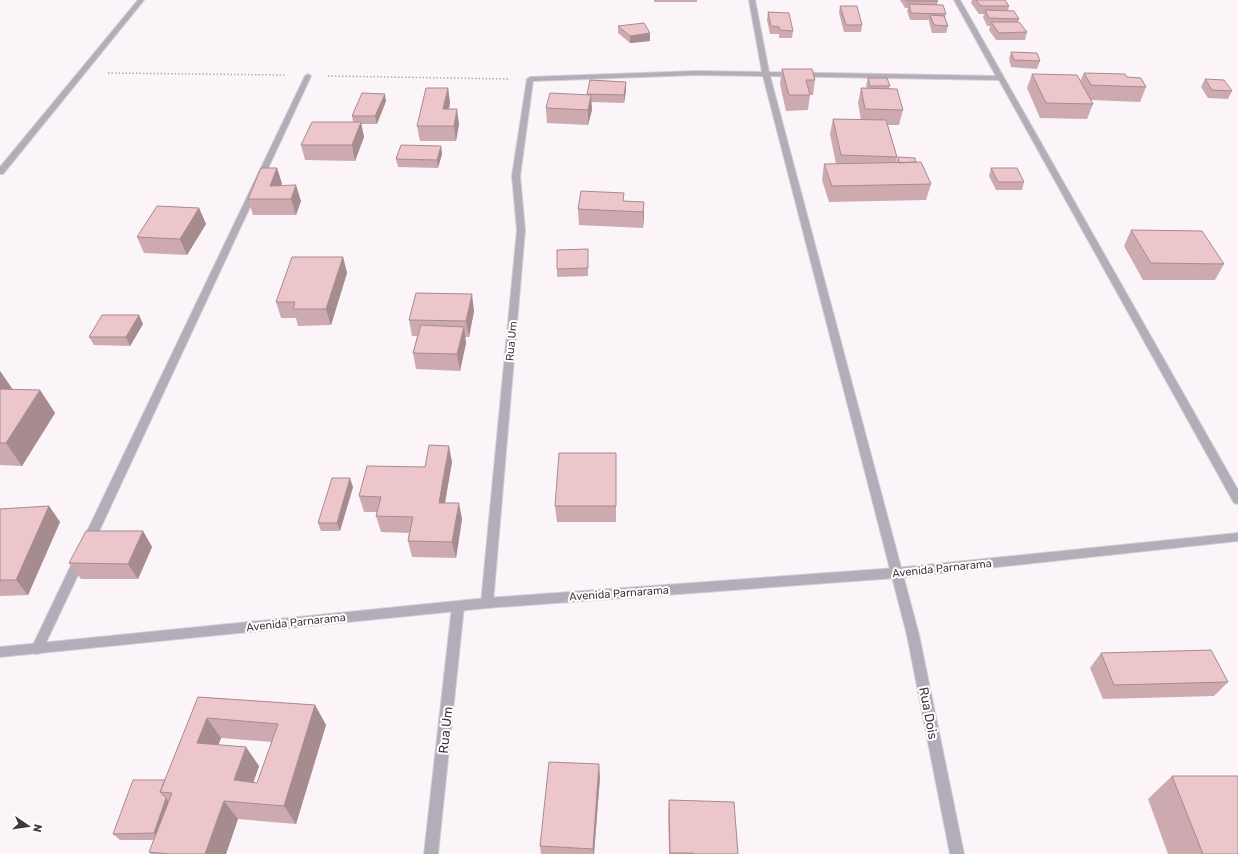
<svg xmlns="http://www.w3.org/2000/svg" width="1238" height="854" font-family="Rubik,sans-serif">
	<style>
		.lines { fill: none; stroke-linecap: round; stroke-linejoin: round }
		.minor-casing { stroke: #d6ced4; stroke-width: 2 }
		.tertiary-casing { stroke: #d6ced4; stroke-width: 2 }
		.path { stroke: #b5acb2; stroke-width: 1.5; stroke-dasharray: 1.5 2; stroke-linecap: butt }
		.minor { fill: #b3acb9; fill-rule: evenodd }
		.tertiary { fill: #b3acb9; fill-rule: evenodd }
		.wall { fill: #ccaaaf; fill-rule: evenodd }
		.shaded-wall { fill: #a68b8f }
		.building { fill: #edc6cc; stroke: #a68b8f; fill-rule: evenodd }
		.labels { text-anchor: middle; stroke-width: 4; stroke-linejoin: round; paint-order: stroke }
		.street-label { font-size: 11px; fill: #43363e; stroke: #fff }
		.near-street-label { font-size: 13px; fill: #43363e; stroke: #fff }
	</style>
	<rect width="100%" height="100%" fill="#fbf4f9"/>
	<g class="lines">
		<g class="minor-casing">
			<path id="minor" d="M138,0h6l-141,174h-3v-7z
				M749,0h6l14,72 227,4 -42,-76h6l278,490v14l-4,-1 -235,-423 -229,-4 149,559 45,219h-14l-43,-219 -144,-559 -67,-1 -163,6 -13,95 5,54 -32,373 -2,4 -4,1 -4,-1 -2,-4 36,-373 -5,-54 15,-97 3,-2 166,-6 66,1z
				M308,74l3,2 -217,466 -2,3 -4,2 -4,-2 -2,-3 223,-466z
				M80,553l4,2 2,3 -45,95 -4,1 -4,-1 -2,-4 2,-4 43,-90z
				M458,601l4,1 2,4 -26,248h-14l28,-248 2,-4z"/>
		</g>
		<g class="tertiary-casing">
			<path id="tertiary" d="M1238,533v8l-342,37 -409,30 -487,49v-10l487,-49 409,-30z"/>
		</g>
		<path class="path" d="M108,73l177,2
			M328,76l181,3"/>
		<use href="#minor" class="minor"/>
		<use href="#tertiary" class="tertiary"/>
	</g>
	<path class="wall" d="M654,0h43v2h-43z
		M900,0h37l1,1 -1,4 9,9 -1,4 3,8 -2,7h-14l-3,-11v-2h-19l-3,-9 1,-3h-3z
		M972,0h33l4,6 -1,5 11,8 -1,3 9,10 -2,8h-29l-7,-10 1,-4h-3l-4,-9 1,-3h-5l-8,-11z
		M840,6l22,19 -1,7h-17l-5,-19z
		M768,12l25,19 -1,7h-13v-4h-9l-3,-14z
		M618,26l32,7v8l-20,2 -12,-10z
		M1011,52l29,9 -3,8 -26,-2 -2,-8z
		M782,69l33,11 -2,15h-3l-2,15 -22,1 -6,-27z
		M1084,73l43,4 19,10 -6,15 -49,-2 2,4 -6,15 -47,-1 -13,-30 5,-14 48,7z
		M868,78l22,8 -1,2 14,22 -4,15h-11l9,32 -1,6 2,-6 18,5 15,22 -5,16 -97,2 -7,-22 2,-16h12l-6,-30 3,-15 28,1 -3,-17 3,-15h6l-1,-2z
		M1205,79l27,12 -4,8 -20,-1 -7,-11z
		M590,80l36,2v8l-2,13 -33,-1 1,8 -4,15 -41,-2 -1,-15 41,-13z
		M448,88l2,15 -1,6 10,15 -3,17h-36l-3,-15z
		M386,101l-9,23h-16l3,13 -9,24 -50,-1 -4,-15 52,-23 -1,-6z
		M441,146l1,8 -4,14 -40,-1 -2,-8z
		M277,168l5,16 -1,1 20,16 -5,14h-43l-5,-16z
		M991,168l33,14 -2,8h-26l-7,-14z
		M624,201l20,1 -1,26 -64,-3 -1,-16z
		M199,208l7,16 -19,31 -43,-2 -7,-16z
		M1131,230l93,34 -9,16h-72l-19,-34z
		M588,249v27l-31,1v-8z
		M343,257l4,16 -16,52 -33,1 -2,-8h-15l-5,-16z
		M474,311l-5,26h-4l1,6 -6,28 -44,-2 -3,-16 4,-17h-5l-3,-16z
		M143,324l-13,22 -36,-1 -5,-8z
		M0,371l12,18 28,1 15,23 -33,53 -22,-1z
		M616,453v69h-59l-2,-16z
		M452,462l-7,41 17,16 -6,39 -44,-1 -4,-16 1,-8 -28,-1 -5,-16 1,-4h-13l-5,-16 66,-29z
		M353,487l-13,44h-19l-3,-8z
		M49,506l11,16 -32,73 -28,1v-87z
		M143,531l9,16 -14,32h-57l-12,-16z
		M1101,653l127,29 -14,14 -111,3 -13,-31z
		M198,697l117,8 11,20 -30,99 -58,-5 -12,35h-75l-2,-2 5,-12h-34l-7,-6 52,-54zM221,738l51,4 -15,41 -4,-1 6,-16 -41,-21z
		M1172,776l66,78h-70l-20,-55z
		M600,777l-6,77h-53l-1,-8z
		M669,800l69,54h-69l-1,-41z"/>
	<path class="shaded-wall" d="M650,33v8l-20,2v-7z
		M626,82v8l-2,13v-8z
		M448,88l2,15 -4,21 -3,-15z
		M385,94l1,7 -9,23 -2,-8z
		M591,95l1,15 -4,15v-15z
		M457,109l2,15 -3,17 -2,-15z
		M361,122l3,15 -9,24 -3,-16z
		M441,146l1,8 -4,14 -1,-8z
		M277,168l5,16 -6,15 -6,-13z
		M296,185l5,16 -5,14 -5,-16z
		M644,202v16l-1,10v-16z
		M199,208l7,16 -19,31 -7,-16z
		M343,257l4,16 -16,52 -5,-16z
		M472,294l2,17 -5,26 -3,-16z
		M139,315l4,9 -13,22 -4,-9z
		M464,327l2,16 -6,28 -3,-17z
		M0,371l16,23 -16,13z
		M40,390l15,23 -33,53 -16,-23z
		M449,446l3,16 -10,57 -3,-16z
		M350,478l3,9 -13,44 -3,-8z
		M459,503l3,16 -6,39 -4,-16z
		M49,506l11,16 -32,73 -12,-15z
		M143,531l9,16 -14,32 -10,-15z
		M315,705l11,20 -30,99 -12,-18z
		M207,718l14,20 -9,24 -15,-19z
		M246,747l13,19 -11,33 -14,-19z
		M599,764l1,13 -6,77h-1v-5z
		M166,798l5,7 -11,35 -6,-7z
		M224,801l14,18 -12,35h-21z"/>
	<path class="building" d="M905,0h32l1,1h-32z
		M976,0h29l4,6h-28z
		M909,4l34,1 3,9 -35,-1z
		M840,6h17l5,19h-16z
		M985,10l29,1 5,8 -30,-1z
		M768,12l21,1 4,18 -13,-1 -1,-3 -8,-1z
		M930,15l14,1 4,10 -14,-1z
		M991,22h28l8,10 -28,1z
		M644,23l6,10 -20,3 -12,-10z
		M1011,52l26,1 3,8 -26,-1z
		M782,69h30l3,11h-9l4,15h-21z
		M1084,73l41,1 2,3 14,1 5,9 -55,-2z
		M1032,74l45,1 16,29 -47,-1z
		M868,78h19l3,8h-20z
		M1205,79l19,1 8,11 -20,-1z
		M590,80l36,2 -2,13 -37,-1z
		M426,88h22l-5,21h14l-3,17h-37z
		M861,88l36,1 6,21 -38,-1z
		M362,93l23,1 -10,22h-23z
		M550,93l41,2 -3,15 -42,-2z
		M833,119l53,1 11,37 -56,-2z
		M312,122h49l-9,23h-51z
		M401,145l40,1 -4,14 -41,-1z
		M898,157l17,1 1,4 -17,1z
		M921,162l10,22 -99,2 -8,-22z
		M261,168h16l-7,18 26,-1 -5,14h-43z
		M991,168h26l7,14h-26z
		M581,191l43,2 -1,8 21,1 -1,10 -65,-3z
		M157,206l42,2 -19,31 -43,-2z
		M1131,230l71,1 22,33 -73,-1z
		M588,249v19l-31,1v-19z
		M292,257h51l-17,52h-33l2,-7h-19z
		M416,293l56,1 -6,27 -57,-1z
		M102,315h37l-13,22h-37z
		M421,325l43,2 -7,27 -44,-1z
		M0,389l40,1 -34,53h-6z
		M429,445l20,1 -10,57h20l-7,39 -44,-1 5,-24 -37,-1 5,-19 -22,-1 8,-30 58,1z
		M559,453h57v53h-61z
		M332,478h18l-13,45h-19z
		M49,506l-33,74h-16v-71z
		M86,531h57l-15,33 -59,-1z
		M1211,650l17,32 -114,3 -13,-32z
		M198,697l117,8 -31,101 -60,-5 -19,53h-35l-21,-2 23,-59 -12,-1zM207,718l71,6 -21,59 -23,-3 12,-33 -49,-4z
		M549,762l50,2 -6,85 -53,-3z
		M1172,776h66v78h-35z
		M133,780h32l-5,12 6,6 -12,35 -41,1z
		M669,800l65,2 4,52h-45v-1h-23z"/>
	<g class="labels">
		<g class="street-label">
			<text transform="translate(511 341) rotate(-85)" y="4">Rua Um</text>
			<text transform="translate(942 568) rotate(-6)" y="4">Avenida Parnarama</text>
			<text transform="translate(619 593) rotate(-4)" y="4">Avenida Parnarama</text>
			<text transform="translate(296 622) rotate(-6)" y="4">Avenida Parnarama</text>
		</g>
		<g class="near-street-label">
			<text transform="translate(929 713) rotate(79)" y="5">Rua Dois</text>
			<text transform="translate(445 730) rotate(-84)" y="5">Rua Um</text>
		</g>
	</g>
	<g transform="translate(28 826) rotate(103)" stroke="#ffffff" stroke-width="3" paint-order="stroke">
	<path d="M0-3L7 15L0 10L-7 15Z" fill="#43363e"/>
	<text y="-6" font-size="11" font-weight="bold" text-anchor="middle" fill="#43363e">N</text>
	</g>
</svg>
